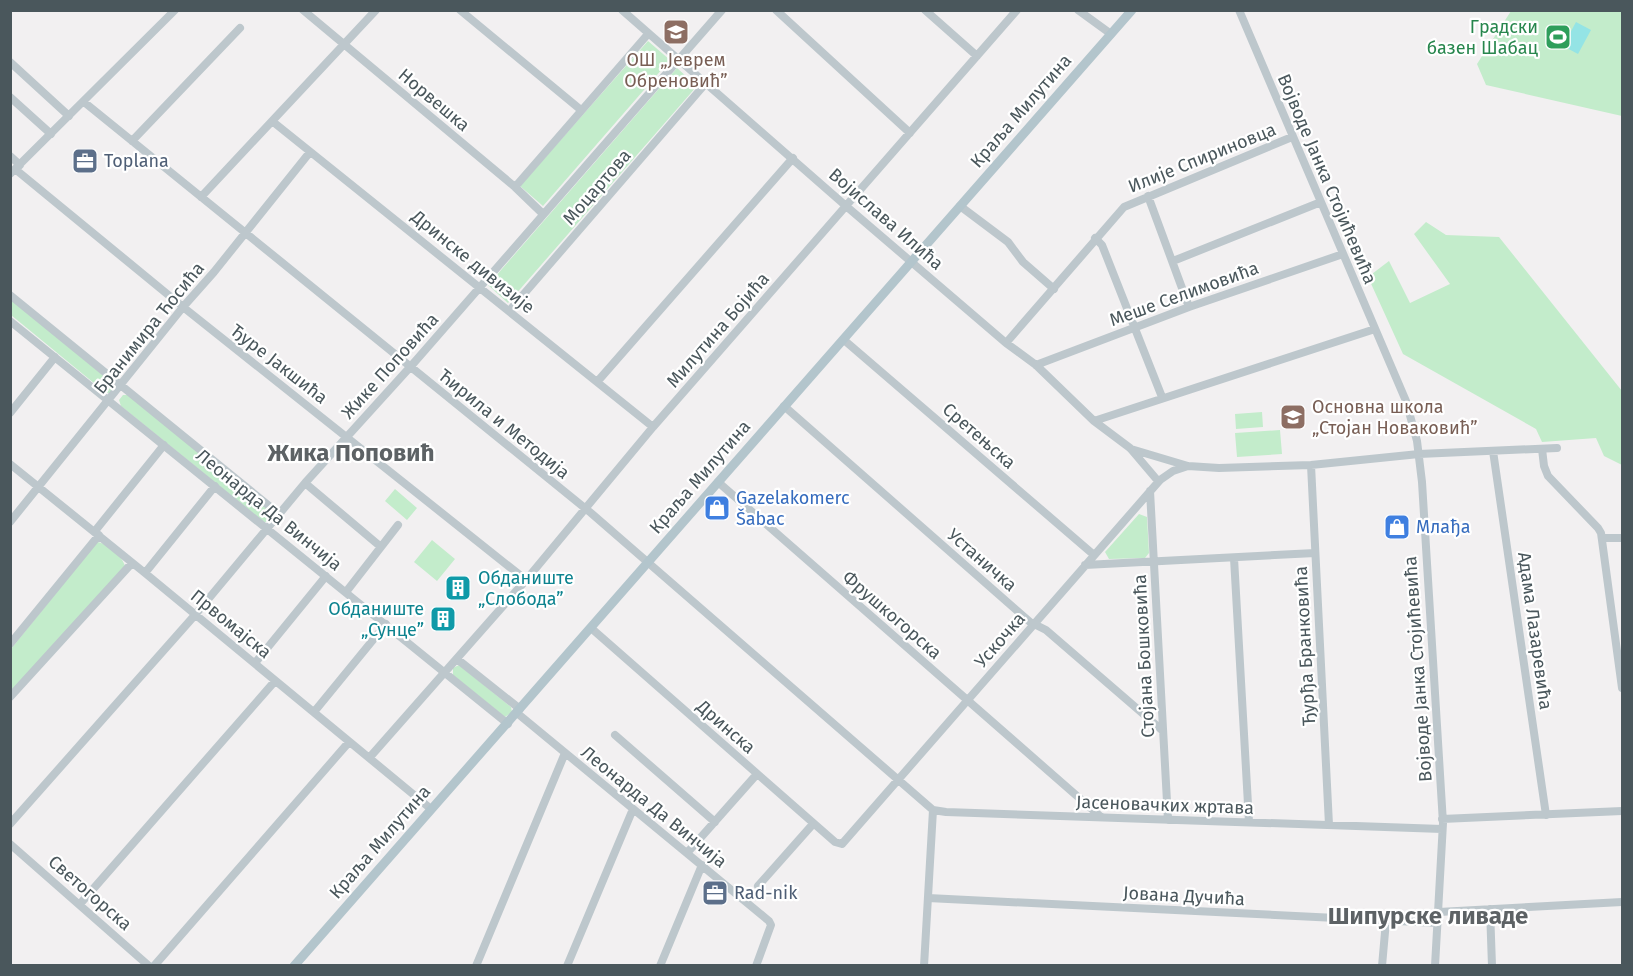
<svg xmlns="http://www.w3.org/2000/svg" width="1633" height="976" font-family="'Fira Sans',sans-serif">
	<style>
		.green { fill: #c3eccb }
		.water { fill: #94e4e5 }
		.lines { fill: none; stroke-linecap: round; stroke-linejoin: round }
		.minor { stroke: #bdc7cc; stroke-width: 8 }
		.major { stroke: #b3c5cc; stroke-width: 9 }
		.labels { text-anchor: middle; stroke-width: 4.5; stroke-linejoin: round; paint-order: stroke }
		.leisure-label { font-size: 18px; fill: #27864d; stroke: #fff; text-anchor: end }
		.education-label { font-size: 18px; fill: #785e54; stroke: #fff }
		.street-label { font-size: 18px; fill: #4a575c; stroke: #fff }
		.service-label { font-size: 18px; fill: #4e5e75; stroke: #fff; text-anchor: start }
		.shop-label { font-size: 18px; fill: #366cbe; stroke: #fff; text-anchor: start }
		.culture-label { font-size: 18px; fill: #0d838f; stroke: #fff; text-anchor: start }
		.district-label { font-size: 24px; font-weight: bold; fill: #5d6265; stroke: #fff }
	</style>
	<rect width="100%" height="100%" fill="#f2f0f1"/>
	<path class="green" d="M1511,11h111v105l-136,-31 -9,-21z
		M648,41l22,19 -127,146 -23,-20z
		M677,68l20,18 -189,217 -20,-18z
		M1426,222l20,13 53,2 123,154v74l-18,-9 -8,-18 -54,4 -6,-13 -133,-75 -35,-77 21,-16 21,42 40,-19 -36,-50z
		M10,298l106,88 -6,7h-4l-95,-78z
		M123,395h5l144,117 1,6 -6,4h-3l-143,-116 -2,-6z
		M1262,412l1,15 -27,2 -1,-15z
		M1280,430l2,24 -45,3 -2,-24z
		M395,489l22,19 -10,12 -22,-19z
		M1139,514l8,3 2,36 -4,5 -36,1 -4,-7z
		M432,540l23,19 -18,22 -23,-19z
		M97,542c10,1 26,15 28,24l-114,129v-46z
		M459,665l52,42 1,5 -7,5 -52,-42v-7z"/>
	<path class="water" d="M1576,22l15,8 -13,24 -15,-8z"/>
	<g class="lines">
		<path class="minor" d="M303,10l212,177 28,27
			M460,10l121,100
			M622,10l224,196 160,137 30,22 58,56 36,27 28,33
			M776,10l134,123
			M925,10l52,46
			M1078,10l33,24
			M1239,10l167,391 11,40 5,41 21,341 -8,143
			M10,62l59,54
			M10,97l41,37
			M84,102l507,411 342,297 13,2 496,17
			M272,121l381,306
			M132,141l108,-113
			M10,156l10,9
			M15,169l168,138 343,273
			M10,174l165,-164
			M515,187l133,-153
			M1148,196l41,111
			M201,197l175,-187
			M960,206l48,36 15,20 31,27
			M1095,238l7,7 60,152
			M1173,261l148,-59
			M10,295l269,219
			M510,310l196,-227
			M10,321l498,403
			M844,340l250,215
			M1006,343l118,-136 168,-70
			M1036,365l153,-58 154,-53
			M597,382l196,-224
			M784,406l246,216 16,8 117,101
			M10,413l45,-56
			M1094,421l281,-92
			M1131,449l57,17 31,2 92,-3 108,-11 138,-6
			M1542,449l2,17 4,10 50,52 3,5 21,155
			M1493,451l53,364
			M10,464l135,109 286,236
			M1311,465l18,360
			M718,482l383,335
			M305,483l76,64
			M1150,491l18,329
			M10,522l173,-215 31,-35 96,-120
			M95,531l69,-86
			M1602,538h20
			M1234,558l15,264
			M1085,565l230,-12
			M145,573l70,-87
			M346,592l52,-67
			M591,628l244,214 7,2 318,-364 13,-9 15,-5
			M10,644l89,-109
			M457,659l63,50
			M255,663l71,-87
			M10,697l122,-134
			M314,712l72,-88
			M517,713l252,208 2,4 -15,41
			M615,735l100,87
			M370,757l156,-177 127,-153 364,-417
			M1442,819l180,-8
			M10,824l185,-209 110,-132 107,-118 310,-355
			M10,844l139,122
			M687,853l70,-79
			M758,886l55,-62
			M928,898l510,25
			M80,904l195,-223
			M1490,909l2,57
			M1439,912l183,-10
			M154,966l195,-224
			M476,966l89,-213
			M567,966l66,-157
			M660,966l42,-101
			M924,966l9,-156
			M1382,966l4,-45"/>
		<path class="major" d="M294,966l838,-956"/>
	</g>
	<defs>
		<g id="school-square" transform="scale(1.35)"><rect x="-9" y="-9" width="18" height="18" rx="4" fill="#8d6e63" stroke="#fff"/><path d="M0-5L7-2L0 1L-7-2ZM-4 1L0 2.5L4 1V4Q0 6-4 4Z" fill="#fff"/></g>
		<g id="stadium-square" transform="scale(1.35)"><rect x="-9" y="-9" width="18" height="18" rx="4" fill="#2e9e5b" stroke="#fff"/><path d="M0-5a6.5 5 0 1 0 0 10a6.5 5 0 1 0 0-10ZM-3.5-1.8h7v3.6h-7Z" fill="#fff"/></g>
		<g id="office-square" transform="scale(1.35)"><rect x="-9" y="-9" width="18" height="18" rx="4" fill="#5c6f8a" stroke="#fff"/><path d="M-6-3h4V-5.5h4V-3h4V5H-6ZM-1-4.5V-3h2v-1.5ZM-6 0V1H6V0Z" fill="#fff"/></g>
		<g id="shop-square" transform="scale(1.35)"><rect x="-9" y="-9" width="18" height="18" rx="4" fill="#3f7fe0" stroke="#fff"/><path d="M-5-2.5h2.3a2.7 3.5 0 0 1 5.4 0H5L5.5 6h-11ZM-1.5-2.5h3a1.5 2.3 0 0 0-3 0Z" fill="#fff"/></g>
		<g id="building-square" transform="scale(1.35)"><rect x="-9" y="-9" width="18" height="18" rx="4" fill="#0f9aa8" stroke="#fff"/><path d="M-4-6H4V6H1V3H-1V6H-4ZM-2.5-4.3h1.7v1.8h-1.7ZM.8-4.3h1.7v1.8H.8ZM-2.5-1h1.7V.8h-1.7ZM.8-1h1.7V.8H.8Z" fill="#fff"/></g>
	</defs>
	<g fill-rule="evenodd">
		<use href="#school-square" x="676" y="32"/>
		<use href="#stadium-square" x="1558" y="37"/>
		<use href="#office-square" x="85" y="161"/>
		<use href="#school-square" x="1293" y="417"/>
		<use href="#shop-square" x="717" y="508"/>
		<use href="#shop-square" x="1397" y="527"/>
		<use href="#building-square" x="458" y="588"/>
		<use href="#building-square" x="443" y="619"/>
		<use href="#office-square" x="715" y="893"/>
	</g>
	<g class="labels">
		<g class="leisure-label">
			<text x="1538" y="33">Градски<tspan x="1538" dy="21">базен Шабац</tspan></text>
		</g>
		<g class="education-label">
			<text x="676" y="66">ОШ „Јеврем<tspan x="676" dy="21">Обреновић”</tspan></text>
			<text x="1312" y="413" text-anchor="start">Основна школа<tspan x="1312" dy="21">„Стојан Новаковић”</tspan></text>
		</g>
		<g class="street-label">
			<text transform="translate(434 100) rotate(40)" y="6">Норвешка</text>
			<text transform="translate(1021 111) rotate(-49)" y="6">Краља Милутина</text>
			<text transform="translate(1202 158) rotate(-22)" y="6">Илије Спириновца</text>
			<text transform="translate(1327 179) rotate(67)" y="6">Војводе Јанка Стојићевића</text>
			<text transform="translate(597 187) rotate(-49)" y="6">Моцартова</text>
			<text transform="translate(886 219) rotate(41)" y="6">Војислава Илића</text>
			<text transform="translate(473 262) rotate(39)" y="6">Дринске дивизије</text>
			<text transform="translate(1184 294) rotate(-20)" y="6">Меше Селимовића</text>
			<text transform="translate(149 328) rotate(-51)" y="6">Бранимира Ћосића</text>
			<text transform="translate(718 330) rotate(-49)" y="6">Милутина Бојића</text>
			<text transform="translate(279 364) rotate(38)" y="6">Ђуре Јакшића</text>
			<text transform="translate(390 366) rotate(-48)" y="6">Жике Поповића</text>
			<text transform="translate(504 424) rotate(39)" y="6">Ћирила и Методија</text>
			<text transform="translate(979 436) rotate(41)" y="6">Сретењска</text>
			<text transform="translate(700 477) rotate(-49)" y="6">Краља Милутина</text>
			<text transform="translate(269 510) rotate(39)" y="6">Леонарда Да Винчија</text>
			<text transform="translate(982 560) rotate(41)" y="6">Устаничка</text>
			<text transform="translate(892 615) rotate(41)" y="6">Фрушкогорска</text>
			<text transform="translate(231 624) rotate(39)" y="6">Првомајска</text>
			<text transform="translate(1535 631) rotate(82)" y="6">Адама Лазаревића</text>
			<text transform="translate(1000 640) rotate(-49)" y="6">Ускочка</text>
			<text transform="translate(1305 646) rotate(-93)" y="6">Ђурђа Бранковића</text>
			<text transform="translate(1144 656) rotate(-93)" y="6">Стојана Бошковића</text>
			<text transform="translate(1418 669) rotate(-94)" y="6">Војводе Јанка Стојићевића</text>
			<text transform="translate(726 727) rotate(41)" y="6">Дринска</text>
			<text transform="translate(1165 805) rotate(2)" y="6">Јасеновачких жртава</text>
			<text transform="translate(654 807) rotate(39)" y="6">Леонарда Да Винчија</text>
			<text transform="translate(380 842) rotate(-49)" y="6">Краља Милутина</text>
			<text transform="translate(90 893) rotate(41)" y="6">Светогорска</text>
			<text transform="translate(1184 896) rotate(3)" y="6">Јована Дучића</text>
		</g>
		<g class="service-label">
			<text x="104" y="167">Toplana</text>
			<text x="734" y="899">Rad-nik</text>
		</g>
		<g class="shop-label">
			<text x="736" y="504">Gazelakomerc<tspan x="736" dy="21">Šabac</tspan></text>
			<text x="1416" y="533">Млађа</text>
		</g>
		<g class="culture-label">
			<text x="478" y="584">Обданиште<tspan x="478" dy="21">„Слобода”</tspan></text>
			<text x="424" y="615" text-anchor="end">Обданиште<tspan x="424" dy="21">„Сунце”</tspan></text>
		</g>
		<g class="district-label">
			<text x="351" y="461">Жика Поповић</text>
			<text x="1428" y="924">Шипурске ливаде</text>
		</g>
	</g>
	<rect width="1633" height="976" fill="none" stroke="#4a575c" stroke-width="24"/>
</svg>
